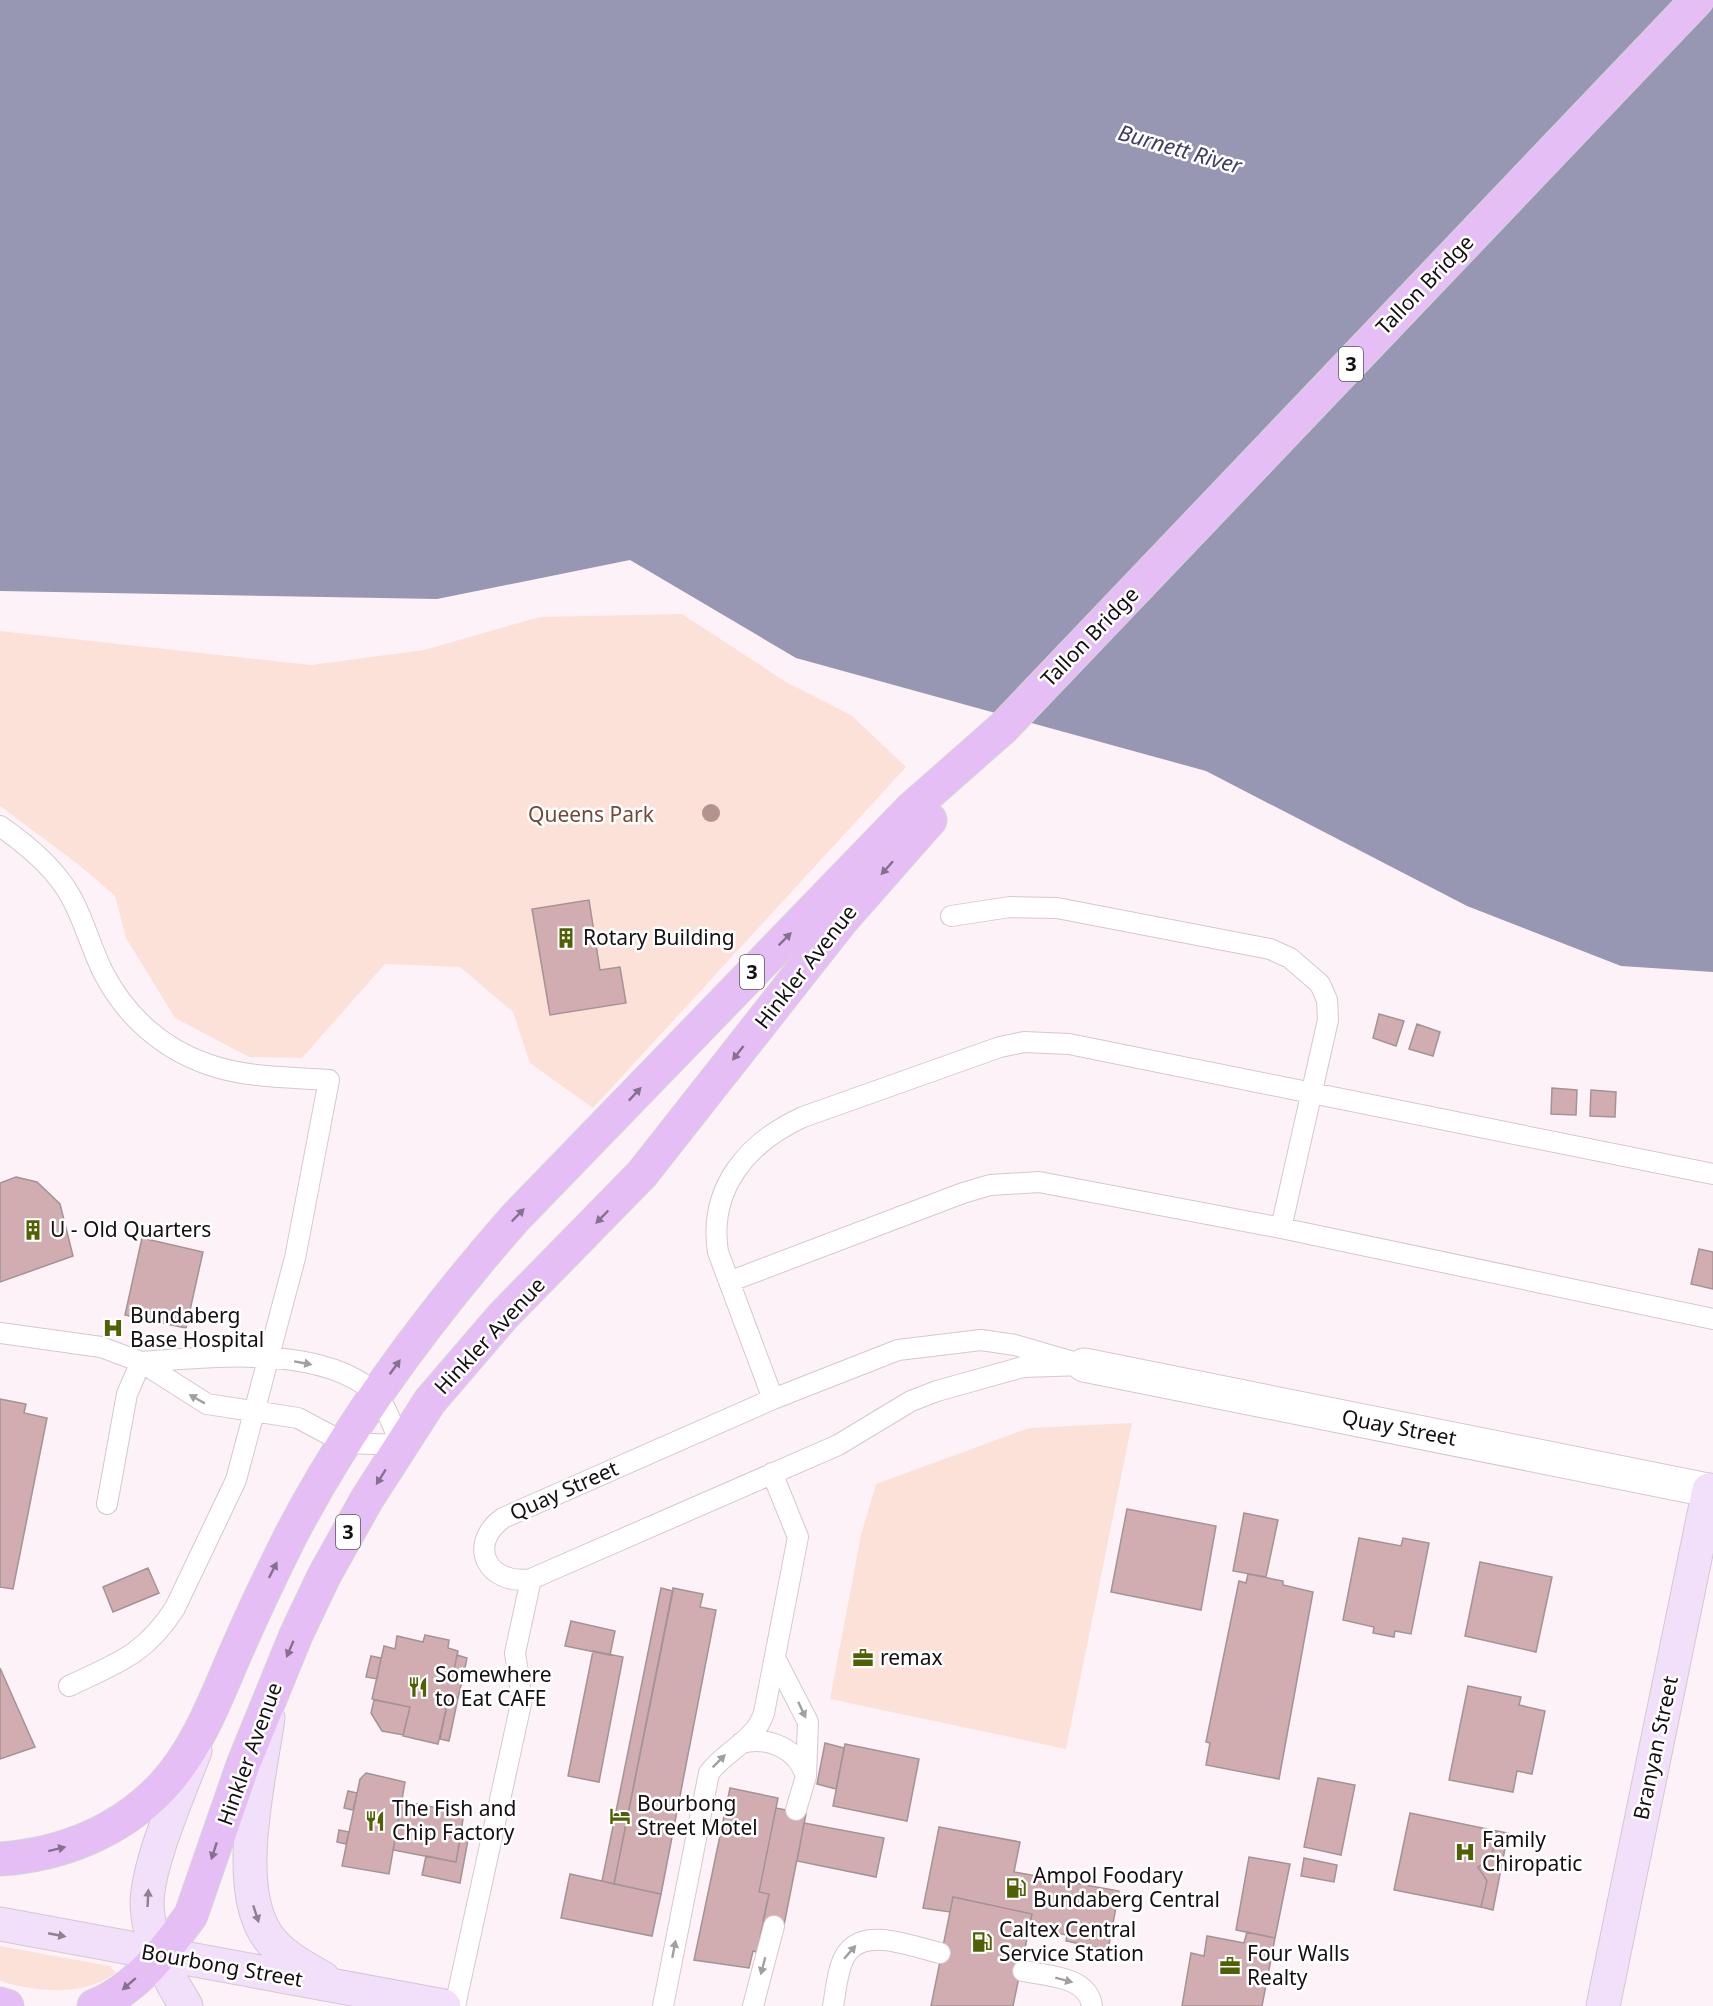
<svg xmlns="http://www.w3.org/2000/svg" width="1713" height="2006" font-family="'Noto Sans',sans-serif">
	<style>
		.green { fill: #fce1d9 }
		.water { fill: #9897b3 }
		.building { fill: #d1adb1; stroke: #a39394; stroke-width: 1.5 }
		.lines { fill: none; stroke-linecap: round; stroke-linejoin: round }
		.lane-casing { stroke: #d6c7cf; stroke-width: 22 }
		.street-casing { stroke: #d6c7cf; stroke-width: 35 }
		.secondary-casing { stroke: #d6c7cf; stroke-width: 35 }
		.primary-casing { stroke: #d5d4d4; stroke-width: 35 }
		.lane { stroke: #fff; stroke-width: 20 }
		.street { stroke: #fff; stroke-width: 33 }
		.secondary { stroke: #f2dffa; stroke-width: 33 }
		.primary { stroke: #e5bef6; stroke-width: 33 }
		.tree { fill: #b3938e }
		.oneway { fill: #876f8f }
		.oneway2 { fill: #a19fa0 }
		.oneway3 { fill: #8e8192 }
		.labels { text-anchor: middle; stroke-width: 5; stroke-linejoin: round; paint-order: stroke }
		.shield { fill: #fff; stroke: #5a5759; stroke-width: 1.5 }
		.shield-label { font-size: 20px; font-weight: bold; fill: #140f12 }
		.street-label { font-size: 21px; fill: #140f12; stroke: #fff }
		.park-label { font-size: 21px; fill: #774637; stroke: #fff }
		.poi-label { font-size: 21px; fill: #140f12; stroke: #fff; text-anchor: start }
		.water-label { font-size: 22px; font-style: italic; fill: #413c66; stroke: #fff }
	</style>
	<rect width="100%" height="100%" fill="#fdf2f8"/>
	<path class="green" d="M682,614l104,68 65,33 55,52 -313,341 -63,-45 -17,-51 -53,-45 -75,-3 -83,94 -53,-1 -74,-39 -49,-80 -11,-42 -36,-31 -79,-59v-175l311,34 113,-15 116,-33z
		M1132,1423l-66,326 -236,-50 31,-164 15,-51 153,-56z
		M0,1946l110,20 6,7c-33,24 -80,19 -116,8z"/>
	<path class="water" d="M0,0h1713v972l-92,-6 -154,-60 -261,-135 -410,-113 -166,-98 -193,39 -437,-8z"/>
	<path class="building" d="M589,900l11,70 20,-3 6,36 -76,12 -18,-106z
		M1379,1014l25,7 -8,25 -23,-8z
		M1417,1024l23,8 -7,24 -24,-7z
		M1552,1088l25,2 -1,25 -25,-1z
		M1591,1090l25,2 -1,25 -25,-1z
		M16,1177l21,5 23,22 13,52 -73,26v-99z
		M142,1238l61,14 -17,76 -61,-13z
		M1699,1249l14,3v37l-22,-5z
		M0,1399l26,5 -2,9 23,5 -34,171 -13,-2z
		M1127,1509l89,17 -15,84 -90,-18z
		M1244,1513l34,7 -12,57 -33,-6z
		M1359,1538l42,8 2,-8 26,5 -18,91 -16,-3 -1,6 -21,-4 1,-6 -31,-7z
		M1480,1562l72,15 -16,75 -71,-16z
		M148,1568l11,25 -46,19 -10,-25z
		M1248,1574l35,7v4l30,7 -34,187 -73,-14 4,-22 -4,-1 33,-161 7,2z
		M661,1588l12,3 -59,293 -12,-3z
		M673,1588l30,6 -3,13 16,3 -55,284 -47,-10z
		M571,1621l44,10 -5,24 -45,-9z
		M425,1635l24,5 -1,8 10,3 -4,19 10,3 -6,25 -9,-2 -11,48 -35,-8 7,-29 -38,-8 12,-53 11,3 2,-13 26,6z
		M593,1651l30,6 -24,125 -31,-6z
		M457,1655l10,3 -3,15 -10,-3z
		M371,1656l10,2 -4,21 -11,-2z
		M0,1668l35,79 -35,12z
		M1468,1686l53,11 -2,8 26,6 -13,63 -15,-3 -4,21 -64,-12z
		M449,1696l9,2 -9,43 -9,-2z
		M374,1700l36,7 -7,28 -21,-4 -11,-18z
		M825,1743l19,5 -8,41 -19,-5z
		M845,1744l74,15 -12,62 -74,-15z
		M366,1773l39,9 -16,92 -47,-8 18,-87z
		M1318,1778l37,7 -14,70 -37,-8z
		M730,1788l48,10 -19,94 10,2 -12,58 -4,-1 -4,17 -55,-8z
		M348,1791l9,2 -4,17 -9,-2z
		M402,1801l62,12 -8,49 -63,-12z
		M776,1808l30,6 -22,111 -21,-4 6,-27 -10,-2z
		M1410,1813l87,18 -6,27 -13,9 9,14 -6,26 -87,-17z
		M804,1823l80,15 -8,39 -79,-16z
		M939,1827l81,15 -6,30 105,19 -11,59 -42,-9 1,-6 -38,-7 3,-14 -79,-17 -3,15 -27,-4z
		M339,1830l10,2 -3,12 -9,-2z
		M1497,1831l11,2 -15,77 -12,-3 6,-26 -9,-14 13,-9z
		M460,1839l8,1 -8,43 -38,-8 4,-19 30,6z
		M1249,1857l41,7 -15,74 -39,-8z
		M1304,1858l33,7 -3,17 -33,-6z
		M570,1874l91,20 -9,42 -91,-18z
		M953,1897l79,17 -19,92h-82z
		M1247,1932l28,6 -13,68h-80l9,-53 13,3 3,-20 37,7z"/>
	<g class="lines">
		<g class="lane-casing">
			<path id="lane" d="M0,826c26,18 56,43 71,71 13,23 20,51 32,75 22,43 58,76 104,92 38,14 82,13 122,16l-34,178 -59,222 -61,128c-30,47 -58,55 -106,78
				M951,916l59,-9 47,1 213,41 20,9 30,26 7,16 1,20 -47,208
				M731,1281l232,-88 27,-8 49,-3 242,46 432,91
				M0,1333l101,14 40,15 66,42 91,14 47,25 56,2c-6,-13 -17,-45 -27,-53 -55,-48 -166,-35 -233,-30
				M981,1340l34,5 69,20 -61,2 -86,24 -26,10 -73,44 -307,134c-43,7 -65,-34 -28,-61l270,-119 125,-49z
				M773,1399l-55,-147c-10,-64 30,-110 85,-135l197,-70 24,-5 45,2 644,130
				M107,1504l20,-110 14,-32
				M775,1658l33,64 -2,54
				M741,1743c27,-7 56,5 65,33l-10,34
				M1023,1971c24,5 65,5 69,35
				M455,2006l67,-307 -7,-46 16,-74
				M663,2006l46,-233c17,-23 46,-32 55,-60l34,-176 -26,-64
				M753,2006l21,-80
				M833,2006c3,-15 4,-36 12,-50 18,-31 67,-9 95,-3"/>
		</g>
		<g class="street-casing">
			<path id="street" d="M1084,1365l629,126"/>
		</g>
		<g class="secondary-casing">
			<path id="secondary" d="M268,1718c-8,58 -35,165 -2,216 13,20 37,33 57,44
				M0,1924l444,82
				M186,2006c-19,-31 -38,-65 -39,-102 0,-39 33,-114 48,-153
				M1603,2006l106,-516"/>
		</g>
		<g class="primary-casing">
			<path id="primary" d="M0,1859c61,-4 119,-27 162,-72 35,-37 54,-89 74,-135 17,-39 35,-77 54,-115 60,-116 139,-221 225,-319l396,-409 93,-82 693,-727
				M0,2004l7,2
				M94,2006c41,-16 72,-56 97,-91l52,-150 53,-130 28,-59 43,-77 63,-98 73,-85 139,-142 200,-254 88,-100"/>
		</g>
		<use href="#lane" class="lane"/>
		<use href="#street" class="street"/>
		<use href="#secondary" class="secondary"/>
		<use href="#primary" class="primary"/>
	</g>
	<circle class="tree" cx="711" cy="813" r="9"/>
	<defs><path id="oneway-solid" d="M-6-.8H1V-3.2L6.5 0L1 3.2V.8H-6Z" transform="scale(1.5)"/></defs>
	<g class="oneway">
		<use href="#oneway-solid" transform="translate(887 868) rotate(132)"/>
		<use href="#oneway-solid" transform="translate(785 939) rotate(-45)"/>
		<use href="#oneway-solid" transform="translate(738 1053) rotate(128)"/>
		<use href="#oneway-solid" transform="translate(635 1094) rotate(-47)"/>
		<use href="#oneway-solid" transform="translate(518 1215) rotate(-46)"/>
		<use href="#oneway-solid" transform="translate(602 1217) rotate(134)"/>
		<use href="#oneway-solid" transform="translate(395 1367) rotate(-54)"/>
		<use href="#oneway-solid" transform="translate(381 1477) rotate(122)"/>
		<use href="#oneway-solid" transform="translate(273 1570) rotate(-63)"/>
		<use href="#oneway-solid" transform="translate(290 1649) rotate(113)"/>
		<use href="#oneway-solid" transform="translate(57 1849) rotate(-14)"/>
		<use href="#oneway-solid" transform="translate(214 1851) rotate(108)"/>
		<use href="#oneway-solid" transform="translate(129 1984) rotate(139)"/>
	</g>
	<g class="oneway2">
		<use href="#oneway-solid" transform="translate(303 1363) rotate(10)"/>
		<use href="#oneway-solid" transform="translate(197 1399) rotate(-151)"/>
		<use href="#oneway-solid" transform="translate(802 1710) rotate(65)"/>
		<use href="#oneway-solid" transform="translate(719 1761) rotate(-45)"/>
		<use href="#oneway-solid" transform="translate(674 1949) rotate(-79)"/>
		<use href="#oneway-solid" transform="translate(850 1952) rotate(-49)"/>
		<use href="#oneway-solid" transform="translate(763 1966) rotate(105)"/>
		<use href="#oneway-solid" transform="translate(1064 1980) rotate(15)"/>
	</g>
	<g class="oneway3">
		<use href="#oneway-solid" transform="translate(148 1898) rotate(-87)"/>
		<use href="#oneway-solid" transform="translate(256 1914) rotate(72)"/>
		<use href="#oneway-solid" transform="translate(57 1935) rotate(11)"/>
	</g>
	<defs>
		<g id="building-bare" transform="scale(1.62)"><path d="M-4-6H4V6H1V3H-1V6H-4ZM-2.5-4.3h1.7v1.8h-1.7ZM.8-4.3h1.7v1.8H.8ZM-2.5-1h1.7V.8h-1.7ZM.8-1h1.7V.8H.8Z" fill="#506105" stroke="#fff" stroke-width="2.5" paint-order="stroke"/></g>
		<g id="hospital-bare" transform="scale(1.62)"><path d="M-5-5h3v3.5h4V-5h3V5h-3V1.5h-4V5h-3Z" fill="#506105" stroke="#fff" stroke-width="2.5" paint-order="stroke"/></g>
		<g id="office-bare" transform="scale(1.62)"><path d="M-6-3h4V-5.5h4V-3h4V5H-6ZM-1-4.5V-3h2v-1.5ZM-6 0V1H6V0Z" fill="#506105" stroke="#fff" stroke-width="2.5" paint-order="stroke"/></g>
		<g id="restaurant-bare" transform="scale(1.62)"><path d="M-5-6h1v4h1v-4h1v4h1v-4h1v5L-1.5 .5V6h-2V.5L-5-1ZM5-6V6H3V1.5H1.5Q1.5-4 5-6Z" fill="#506105" stroke="#fff" stroke-width="2.5" paint-order="stroke"/></g>
		<g id="hotel-bare" transform="scale(1.62)"><path d="M-6-4.5h1.5V1H6V5H4.5V3h-9V5H-6ZM-4 0a1.8 1.8 0 1 1 3.6 0ZM.5 0V-2.5h3Q6-2.5 6 0Z" fill="#506105" stroke="#fff" stroke-width="2.5" paint-order="stroke"/></g>
		<g id="fuel-bare" transform="scale(1.62)"><path d="M-5.5-6h7V0h2V4h1.3V-2.5L3-4.5l.8-.8L6-3V5H2.5V1h-1V6h-7ZM-4.2-4.7v3.2H.2V-4.7Z" fill="#506105" stroke="#fff" stroke-width="2.5" paint-order="stroke"/></g>
	</defs>
	<g fill-rule="evenodd">
		<use href="#building-bare" x="566" y="938"/>
		<use href="#building-bare" x="33" y="1230"/>
		<use href="#hospital-bare" x="113" y="1328"/>
		<use href="#office-bare" x="863" y="1658"/>
		<use href="#restaurant-bare" x="418" y="1687"/>
		<use href="#hotel-bare" x="620" y="1816"/>
		<use href="#restaurant-bare" x="375" y="1821"/>
		<use href="#hospital-bare" x="1465" y="1852"/>
		<use href="#fuel-bare" x="1016" y="1888"/>
		<use href="#fuel-bare" x="982" y="1942"/>
		<use href="#office-bare" x="1230" y="1966"/>
	</g>
	<g class="labels">
		<g class="shield">
			<rect x="1339" y="347" width="24" height="34" rx="4.5"/>
			<rect x="740" y="955" width="24" height="34" rx="4.5"/>
			<rect x="336" y="1515" width="24" height="34" rx="4.5"/>
		</g>
		<g class="shield-label">
			<text x="1351" y="371">3</text>
			<text x="752" y="979">3</text>
			<text x="348" y="1539">3</text>
		</g>
		<g class="street-label">
			<text transform="translate(1425 285) rotate(-46)" y="7">Tallon Bridge</text>
			<text transform="translate(1090 637) rotate(-46)" y="7">Tallon Bridge</text>
			<text transform="translate(806 967) rotate(-52)" y="7">Hinkler Avenue</text>
			<text transform="translate(490 1336) rotate(-47)" y="7">Hinkler Avenue</text>
			<text transform="translate(1399 1428) rotate(11)" y="7">Quay Street</text>
			<text transform="translate(564 1491) rotate(-24)" y="7">Quay Street</text>
			<text transform="translate(1656 1748) rotate(-78)" y="7">Branyan Street</text>
			<text transform="translate(250 1754) rotate(-70)" y="7">Hinkler Avenue</text>
			<text transform="translate(222 1966) rotate(10)" y="7">Bourbong Street</text>
		</g>
		<g class="park-label">
			<text x="591" y="822">Queens Park</text>
		</g>
		<g class="poi-label">
			<text x="583" y="945">Rotary Building</text>
			<text x="50" y="1237">U - Old Quarters</text>
			<text x="130" y="1323">Bundaberg<tspan x="130" dy="24">Base Hospital</tspan></text>
			<text x="880" y="1665">remax</text>
			<text x="435" y="1682">Somewhere<tspan x="435" dy="24">to Eat CAFE</tspan></text>
			<text x="637" y="1811">Bourbong<tspan x="637" dy="24">Street Motel</tspan></text>
			<text x="392" y="1816">The Fish and<tspan x="392" dy="24">Chip Factory</tspan></text>
			<text x="1482" y="1847">Family<tspan x="1482" dy="24">Chiropatic</tspan></text>
			<text x="1033" y="1883">Ampol Foodary<tspan x="1033" dy="24">Bundaberg Central</tspan></text>
			<text x="999" y="1937">Caltex Central<tspan x="999" dy="24">Service Station</tspan></text>
			<text x="1247" y="1961">Four Walls<tspan x="1247" dy="24">Realty</tspan></text>
		</g>
		<g class="water-label">
			<text transform="translate(1180 149) rotate(16)" y="8">Burnett River</text>
		</g>
	</g>
</svg>
